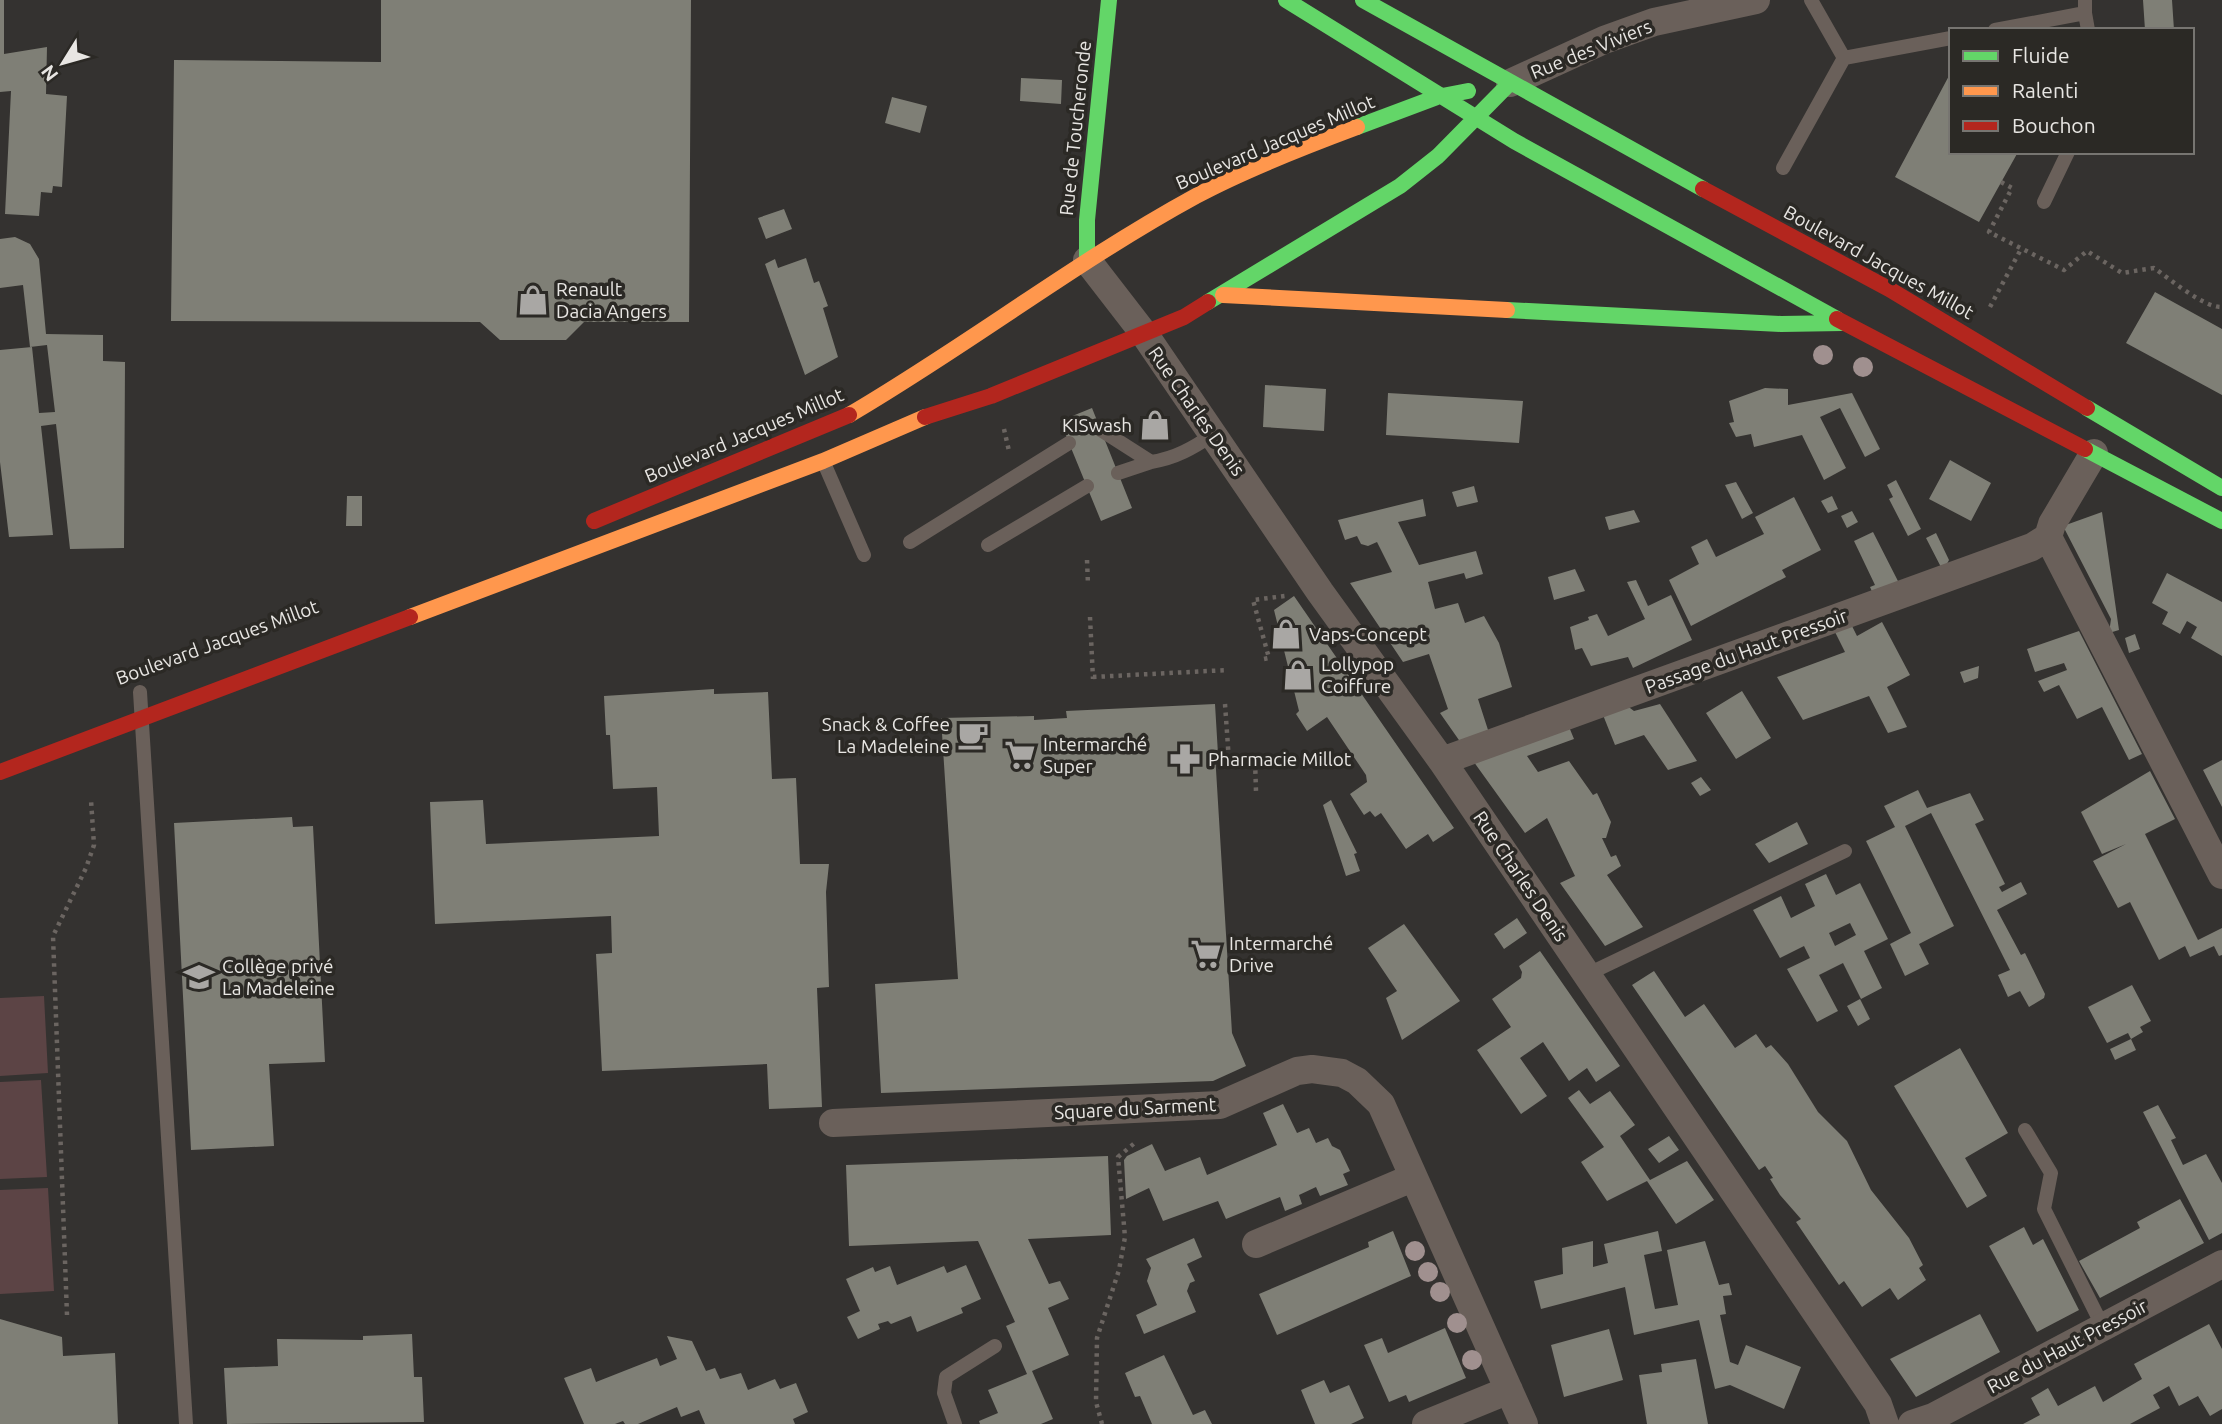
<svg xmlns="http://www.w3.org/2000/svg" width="2222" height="1424" font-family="Ubuntu,sans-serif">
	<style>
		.park { fill: #5c4445 }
		.building { fill: #7f7f76; fill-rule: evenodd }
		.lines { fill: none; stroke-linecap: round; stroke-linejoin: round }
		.path { stroke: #6b6561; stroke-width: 4.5; stroke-dasharray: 3.5 5; stroke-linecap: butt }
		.lane { stroke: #6a605a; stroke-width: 14 }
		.street { stroke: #6a605a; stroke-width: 28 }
		.fast { stroke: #63d668; stroke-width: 16 }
		.slow { stroke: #ff974d; stroke-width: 16 }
		.jam { stroke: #b3261e; stroke-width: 16 }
		.tree { fill: #a0908f }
		.labels { text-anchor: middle; stroke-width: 7; stroke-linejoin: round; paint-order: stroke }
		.street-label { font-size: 19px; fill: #e8e6e3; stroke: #2b2925 }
		.poi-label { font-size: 19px; fill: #e8e6e3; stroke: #2b2925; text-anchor: start }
	</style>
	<rect width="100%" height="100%" fill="#343230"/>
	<path class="park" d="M44,996l4,77 -48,3v-78z
		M41,1080l6,97 -47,2v-97z
		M48,1188l6,103 -54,3v-104z"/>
	<path class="building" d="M0,0h4v54l43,-7 -1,47 21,2 -5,91 -9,-1 -1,7 -11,-1 -2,24 -34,-2 6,-123 -11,1z
		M381,0h310l-2,322h-105l-18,18h-66l-20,-18 -309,-1 3,-261 207,2z
		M2143,0h29l2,30h-29z
		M1951,72v80h67l-39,70 -84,-45z
		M1021,78l41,2 -1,24 -41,-3z
		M892,97l35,9 -7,27 -35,-10z
		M784,209l8,20 -26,10 -8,-21z
		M15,237l15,7 9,15 7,75 57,1v26l22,1 -1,186 -54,1 -14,-125 -15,2 12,109 -44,2 -9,-75v-112l32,-3 7,66 16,-1 -8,-67 -17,2 -7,-62 -23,3v-49z
		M806,258l8,25 5,-2 9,25 -5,2 15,49 -33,18 -40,-111 10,-5 3,9z
		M2155,292l67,37v66l-96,-52z
		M1265,385l61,4 -2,42 -61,-4z
		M1765,388l23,1v16l64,-12 28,56 -15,8 -25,-49 -20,9 26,51 -22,12 -22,-45 -48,12 -3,-13 -15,3 -7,-14 5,-1 -5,-21z
		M1388,393l135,8 -4,42 -133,-8z
		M1092,408l40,100 -31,13 -41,-100z
		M1159,414l7,10 -15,11 -8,-10z
		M1950,460l41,23 -20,38 -42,-22z
		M1896,480l25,49 -13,7 -19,-37 4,-2 -6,-12z
		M1736,482l17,31 -11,6 -17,-34z
		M1474,486l4,16 -21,5 -5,-15z
		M347,496h15v30h-16z
		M1832,496l6,13 -10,4 -7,-12z
		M1794,497l27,53 -39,20 4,7 -95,49 -22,-46 30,-16 -8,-17 16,-8 9,18 48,-23 -9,-17z
		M1423,499l3,17 -28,6 21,43 57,-14 7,23 -17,5 -2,-6 -36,9 7,27 23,-6 7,20 19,-7 15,27 13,44 -34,12 11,34 -28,10 -21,-30 8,-4 -19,-55 -26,8 -53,-79 42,-11 -15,-30 -9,4 -7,-2 -4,-8 -12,4 -7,-20z
		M1634,510l6,12 -31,8 -4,-13z
		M1852,511l6,11 -11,6 -6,-12z
		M2102,512l17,118 -10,3 2,-14 -48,-93z
		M1873,532l28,55 -27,9 -4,-9 5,-2 -21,-44z
		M1936,533l13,27 -6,11 -17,-33z
		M1575,569l10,22 -31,9 -6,-23z
		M2167,573l55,29v54l-31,-18 6,-11 -10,-6 -7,13 -18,-10 6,-12 -16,-9z
		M1636,580l12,26 23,-11 21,45 -59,28 -5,-11 -37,9 -9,-18 -7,2 -5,-23 19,-7 -1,-3 9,-3 11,22 37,-17 -18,-37z
		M1294,596l160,232 -21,14 -5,-8 -22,15 -25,-36 -6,4 -5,-6 -6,4 -14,-21 17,-12 -1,-7 -39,-58 -20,14 -11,-17 3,-3 -25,-101z
		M1850,622l7,14 25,-14 28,53 -23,12 20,40 -19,6 -19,-37 -66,24 -26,-43 68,-25 -12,-24z
		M2079,631l63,123 -13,6 -27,-53 -25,12 -18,-34 -15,7 -6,-11 29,-11 -3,-7 -29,9 -8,-23z
		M2135,634l5,15 -11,4 -4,-15z
		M1979,666l-1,12 -14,5 -4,-11z
		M714,689v5l54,-2 4,87 24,-1 4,86h29l-3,28 3,95 -12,1 5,119 -53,2 -2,-45 -165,7 -6,-117 16,-1 -1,-37 -176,8 -5,-122 53,-2 3,44 173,-8 -2,-49 -44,2 -3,-54h-4l-2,-39z
		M1742,691l29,47 -35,21 -30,-46z
		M1622,702l12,9 26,-7 37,57 -29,9 -24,-35 -29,10 -14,-35z
		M1215,704l3,50 -3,-1 17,280 14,33 -33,15 -332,12 -6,-109 83,-5 -17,-261 93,-2v4l33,-2 -1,-7z
		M1567,722l7,17 -47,17 11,16 31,-11 24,34 4,-2 14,29 -5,16h-4l9,19 5,-2 5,11 -14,9 36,52 -38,19 -45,-63 15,-7 -28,-58 -22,15 -54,-75z
		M2222,760v47l-19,-37z
		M2150,771l25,48 -30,15 53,106 24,-12v27l-3,1 -5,-10 -24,11 -5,-11 -26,14 -29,-58 -12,6 -25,-47 33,-17 -24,10 -21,-42z
		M1701,777l10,13 -11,6 -9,-13z
		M1918,790l9,18 43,-15 14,27 -9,4 30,60 -6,3 3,5 19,-10 6,12 -30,16 24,45 4,-2 20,41 -1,4 -15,9 -9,-16 -12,6 -10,-22 12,-5 -79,-157 -26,13 49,100 -35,18 10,20 -24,12 -15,-32 21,-11 -45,-92 29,-14 -11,-21z
		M1331,800l26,53 -3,1 6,17 -14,5 -23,-71z
		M292,817l1,10 20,-1 12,236 -56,2 5,82 -83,4 -17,-327z
		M1797,822l11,22 -39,19 -14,-19z
		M1826,874l10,21 24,-12 28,56 -24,12 18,37 -21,11 -18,-36 -24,12 19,36 -21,11 -30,-53 23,-11 -6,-12 -24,12 -27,-48 28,-14 10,22 24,-12 -10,-22zM1850,923l6,12 -21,11 -6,-13z
		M1517,918l10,15 -23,16 -10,-15z
		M1404,924l56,77 -58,39 -16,-42 11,-7 -29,-43z
		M1540,951l80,115 -24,16 -9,-14 -18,13 -26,-39 -23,16 27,38 -26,18 -44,-64 34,-23 -19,-28 29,-21 1,-6 -3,-6z
		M1654,971l31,46 19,-13 31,44 21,-14 10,14 5,-3 17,19 30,48 29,29 24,49 38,48 14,27 -4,3 7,12 -28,20 -8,-12 -28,19 -18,-26 -5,4 -43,-63 5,-3 -21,-24 -10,-16 3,-1 -8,-12 -6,4 -127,-185z
		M2132,985l19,36 -11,6 3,5 -12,7 5,11 -21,10 -5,-11 21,-10 -3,-6 -21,10 -19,-36z
		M1860,999l10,20 -12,7 -11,-20z
		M1960,1048l48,85 -43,25 22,38 -20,12 -73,-122z
		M1579,1090l11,14 20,-13 25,34 -15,11 30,44 37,-19 27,39 -38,24 -29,-43 -40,20 -26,-39 23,-15 -36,-49z
		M1283,1104l14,29 12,-5 7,15 12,-5 4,8 8,4 10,21 -7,3 5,11 -28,11 -4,-9 -17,8 3,9 -17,7 -5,-14 -54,22 -8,-18 -55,20 -14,-33 -23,11 -2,-39 3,-4 25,-12 13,27 35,-14 7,18 70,-30 -14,-32z
		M2158,1105l18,33 -5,2 12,25 23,-11 16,29v50l-13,7 -66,-128z
		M1669,1136l10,14 -20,13 -11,-14z
		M1108,1156l3,79 -83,4 21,45 11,-3 9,18 -21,9 21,47 -37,16 21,48 -12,5h-61l-1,-3 19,-8 -10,-23 39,-16 -21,-48 9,-4 -37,-81 -129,5 -3,-81z
		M2180,1199l24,44 -104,55 -21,-37 61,-33 -3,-6z
		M2024,1227l9,18 10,-6 36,71 -42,22 -48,-86z
		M1393,1231l18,45 -134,59 -18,-41 110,-47 -1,-5z
		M1658,1231l4,20 -18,4 11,54 23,-4 -11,-55 38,-9 14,44 10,-2 3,12 -9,1 3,18 -6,1 10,47 8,3 8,-20 55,22 -17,42 -54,-24 -15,4 -16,-69 -65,15 -9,-48 -84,22 -7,-28 29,-7 -1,-26 31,-7v26l15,-4 -4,-19z
		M1194,1238l8,19 -15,7 8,17 -5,2 -3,8 9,21 -52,22 -8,-19 21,-10 -10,-24 4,-13 -5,-9z
		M966,1265l15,34 -20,9 2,5 -46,19 -6,-16 -20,8 -3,-3 -10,3 2,5 -22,10 -11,-22 13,-6 -14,-32 27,-12 2,5 15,-6 7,19 47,-19 3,7z
		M1980,1314l20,38 -84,45 -26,-38z
		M0,1319l62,18 1,19 52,-3 3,71h-118z
		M2209,1324l13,25v60l-12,7 -12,-20 -19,10 -10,-20 -16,9 7,13 -30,16h-107l17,-9 -9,-17 17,-10 10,18 37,-20 8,16 39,-23 -8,-15z
		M1445,1328l21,50 -57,24 -3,-7 -17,7 -25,-57 18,-7 6,15z
		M1609,1329l14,51 -59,17 -13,-52z
		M412,1334l2,43h8l2,45 -197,2 -3,-56 54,-2 -1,-27 86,1v-4z
		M667,1336l25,5 14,30 9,-3 5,11 21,-6 7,17 27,-11 5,10 16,-6 12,29 -15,7 2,5h-90l-6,-14 -18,7 -4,-10 -39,17h-13l-2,-3 -8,3h-31l-20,-46 27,-10 5,14 61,-24 3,8 17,-7z
		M1164,1355l29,60 12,-5 7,14h-60l-12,-28 -5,1 -10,-24z
		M1696,1359l12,65h-61l-8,-49 23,-3 -1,-8z
		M1324,1380l6,13 19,-8 15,33 -13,6h-36l-14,-34z"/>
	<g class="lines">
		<path class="path" d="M2001,182l11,6 -23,44 75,38 23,-19 35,22 32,-5c16,11 50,40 68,39
			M1990,307l31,-58
			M1004,429l5,22
			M1087,560l1,25
			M1090,617l3,62
			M1264,659l5,-1 -16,-58 32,-4
			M1093,677l135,-7
			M1225,704l4,57 26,-1 1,31
			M67,1315l-14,-379 33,-68 8,-23 -3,-45
			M1102,1424l-6,-22 1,-64 22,-68 6,-33 -7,-80 19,-16"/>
		<path class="lane" d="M1811,0l33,58 107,-20
			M2085,13l3,17
			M1995,30l90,-17v-13
			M1783,168l61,-110
			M2044,202l24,-50
			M1101,430l50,32c25,-4 42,-14 63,-28
			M824,463l40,92
			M1118,473l33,-11
			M910,542l159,-99
			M988,545l99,-59
			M140,692l46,732
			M1588,974l257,-123
			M2025,1130l26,43 -7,36 59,118
			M955,1424l-11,-31 2,-16 49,-31"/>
		<path class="street" d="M1510,83l94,-43 50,-18 102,-22
			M1087,260l58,75 175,257 122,169 436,643 7,20
			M2094,453l-42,71 -4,13 174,338
			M1442,761l590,-214 16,-10
			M833,1123l387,-18 77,-34 15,-2 30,4 15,8 24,23 143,320
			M1256,1244l156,-66
			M1426,1424l83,-34
			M1912,1424l21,-7 289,-153"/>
		<path class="fast" d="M1286,0l228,141 323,178
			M1363,0l340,189
			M1357,127l80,-30 31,-6
			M1087,260v-40l22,-220
			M1208,302l192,-116 38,-30 72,-73
			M1507,310l274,14 61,-1
			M2087,408l135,80
			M2085,449l137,72"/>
		<path class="slow" d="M1223,295l284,15
			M849,415c118,-69 226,-153 347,-219 48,-26 110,-50 161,-69
			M410,617l413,-156 102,-44"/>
		<path class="jam" d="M1703,189l186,100 198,119
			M1837,319l248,130
			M925,417l66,-21 193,-79 24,-15
			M594,521l255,-106
			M0,772l410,-155"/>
	</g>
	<g class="tree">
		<circle cx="1823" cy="355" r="10"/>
		<circle cx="1863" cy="367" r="10"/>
		<circle cx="1415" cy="1251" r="10"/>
		<circle cx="1428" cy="1272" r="10"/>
		<circle cx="1440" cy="1292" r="10"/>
		<circle cx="1457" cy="1323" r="10"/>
		<circle cx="1472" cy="1360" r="10"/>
	</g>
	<defs>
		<g id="shop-bare" transform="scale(2.415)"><path d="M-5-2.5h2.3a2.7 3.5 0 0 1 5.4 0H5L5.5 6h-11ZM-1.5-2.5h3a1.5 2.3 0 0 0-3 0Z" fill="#a9a7a4" stroke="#2b2925" stroke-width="2.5" paint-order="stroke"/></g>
		<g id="cafe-bare" transform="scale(2.415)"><path d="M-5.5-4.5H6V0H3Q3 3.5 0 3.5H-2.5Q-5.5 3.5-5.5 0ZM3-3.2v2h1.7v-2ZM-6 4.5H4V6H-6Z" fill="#a9a7a4" stroke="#2b2925" stroke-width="2.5" paint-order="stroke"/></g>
		<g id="supermarket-bare" transform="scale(2.415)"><path d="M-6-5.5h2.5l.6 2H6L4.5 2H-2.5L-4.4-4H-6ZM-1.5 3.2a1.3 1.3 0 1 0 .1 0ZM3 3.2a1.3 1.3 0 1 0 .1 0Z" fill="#a9a7a4" stroke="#2b2925" stroke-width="2.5" paint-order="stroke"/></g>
		<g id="pharmacy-bare" transform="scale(2.415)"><path d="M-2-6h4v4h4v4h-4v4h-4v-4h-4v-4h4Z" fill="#a9a7a4" stroke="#2b2925" stroke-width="2.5" paint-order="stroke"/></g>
		<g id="school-bare" transform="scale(2.415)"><path d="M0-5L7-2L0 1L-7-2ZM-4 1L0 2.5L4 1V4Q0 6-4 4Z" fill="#a9a7a4" stroke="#2b2925" stroke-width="2.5" paint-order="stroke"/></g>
	</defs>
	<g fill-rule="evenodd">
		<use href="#shop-bare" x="533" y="300"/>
		<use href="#shop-bare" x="1155" y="425"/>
		<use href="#shop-bare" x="1286" y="634"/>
		<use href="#shop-bare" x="1298" y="675"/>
		<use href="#cafe-bare" x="973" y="735"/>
		<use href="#supermarket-bare" x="1020" y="755"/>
		<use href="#pharmacy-bare" x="1185" y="759"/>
		<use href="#supermarket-bare" x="1206" y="954"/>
		<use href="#school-bare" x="199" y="977"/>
	</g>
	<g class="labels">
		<g class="street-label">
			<text transform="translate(1591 49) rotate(-22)" y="7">Rue des Viviers</text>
			<text transform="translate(1075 128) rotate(-84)" y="7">Rue de Toucheronde</text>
			<text transform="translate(1275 142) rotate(-23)" y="7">Boulevard Jacques Millot</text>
			<text transform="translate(1879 262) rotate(29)" y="7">Boulevard Jacques Millot</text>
			<text transform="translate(1197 411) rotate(55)" y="7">Rue Charles Denis</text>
			<text transform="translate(744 435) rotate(-23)" y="7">Boulevard Jacques Millot</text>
			<text transform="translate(217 642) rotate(-20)" y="7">Boulevard Jacques Millot</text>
			<text transform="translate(1746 651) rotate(-20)" y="7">Passage du Haut Pressoir</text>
			<text transform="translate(1521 876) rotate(56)" y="7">Rue Charles Denis</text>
			<text transform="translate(1135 1108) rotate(-3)" y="7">Square du Sarment</text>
			<text transform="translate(2067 1346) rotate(-28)" y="7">Rue du Haut Pressoir</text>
		</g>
		<g class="poi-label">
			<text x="556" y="296">Renault<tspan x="556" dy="22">Dacia Angers</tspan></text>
			<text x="1132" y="432" text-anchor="end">KISwash</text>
			<text x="1309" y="641">Vaps-Concept</text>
			<text x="1321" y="671">Lollypop<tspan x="1321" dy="22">Coiffure</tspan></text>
			<text x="950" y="731" text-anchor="end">Snack &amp; Coffee<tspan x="950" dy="22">La Madeleine</tspan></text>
			<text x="1043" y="751">Intermarché<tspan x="1043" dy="22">Super</tspan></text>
			<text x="1208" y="766">Pharmacie Millot</text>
			<text x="1229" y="950">Intermarché<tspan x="1229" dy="22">Drive</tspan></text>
			<text x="222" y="973">Collège privé<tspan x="222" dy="22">La Madeleine</tspan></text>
		</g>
	</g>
	<rect x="1949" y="28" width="245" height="126" fill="#2b2925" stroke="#777571" stroke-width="2"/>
	<rect x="1963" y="51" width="35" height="10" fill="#63d668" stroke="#777571" stroke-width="2"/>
	<text x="2012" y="63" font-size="21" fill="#e8e6e3">Fluide</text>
	<rect x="1963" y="86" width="35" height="10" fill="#ff974d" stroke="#777571" stroke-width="2"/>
	<text x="2012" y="98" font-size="21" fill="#e8e6e3">Ralenti</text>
	<rect x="1963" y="121" width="35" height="10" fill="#b3261e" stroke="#777571" stroke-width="2"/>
	<text x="2012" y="133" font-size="21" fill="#e8e6e3">Bouchon</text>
	<g transform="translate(63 63) rotate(233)" stroke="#2b2925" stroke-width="5" paint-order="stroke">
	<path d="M0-5L12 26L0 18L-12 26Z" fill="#e8e6e3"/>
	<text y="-10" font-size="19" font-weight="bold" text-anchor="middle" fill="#e8e6e3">N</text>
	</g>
</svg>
